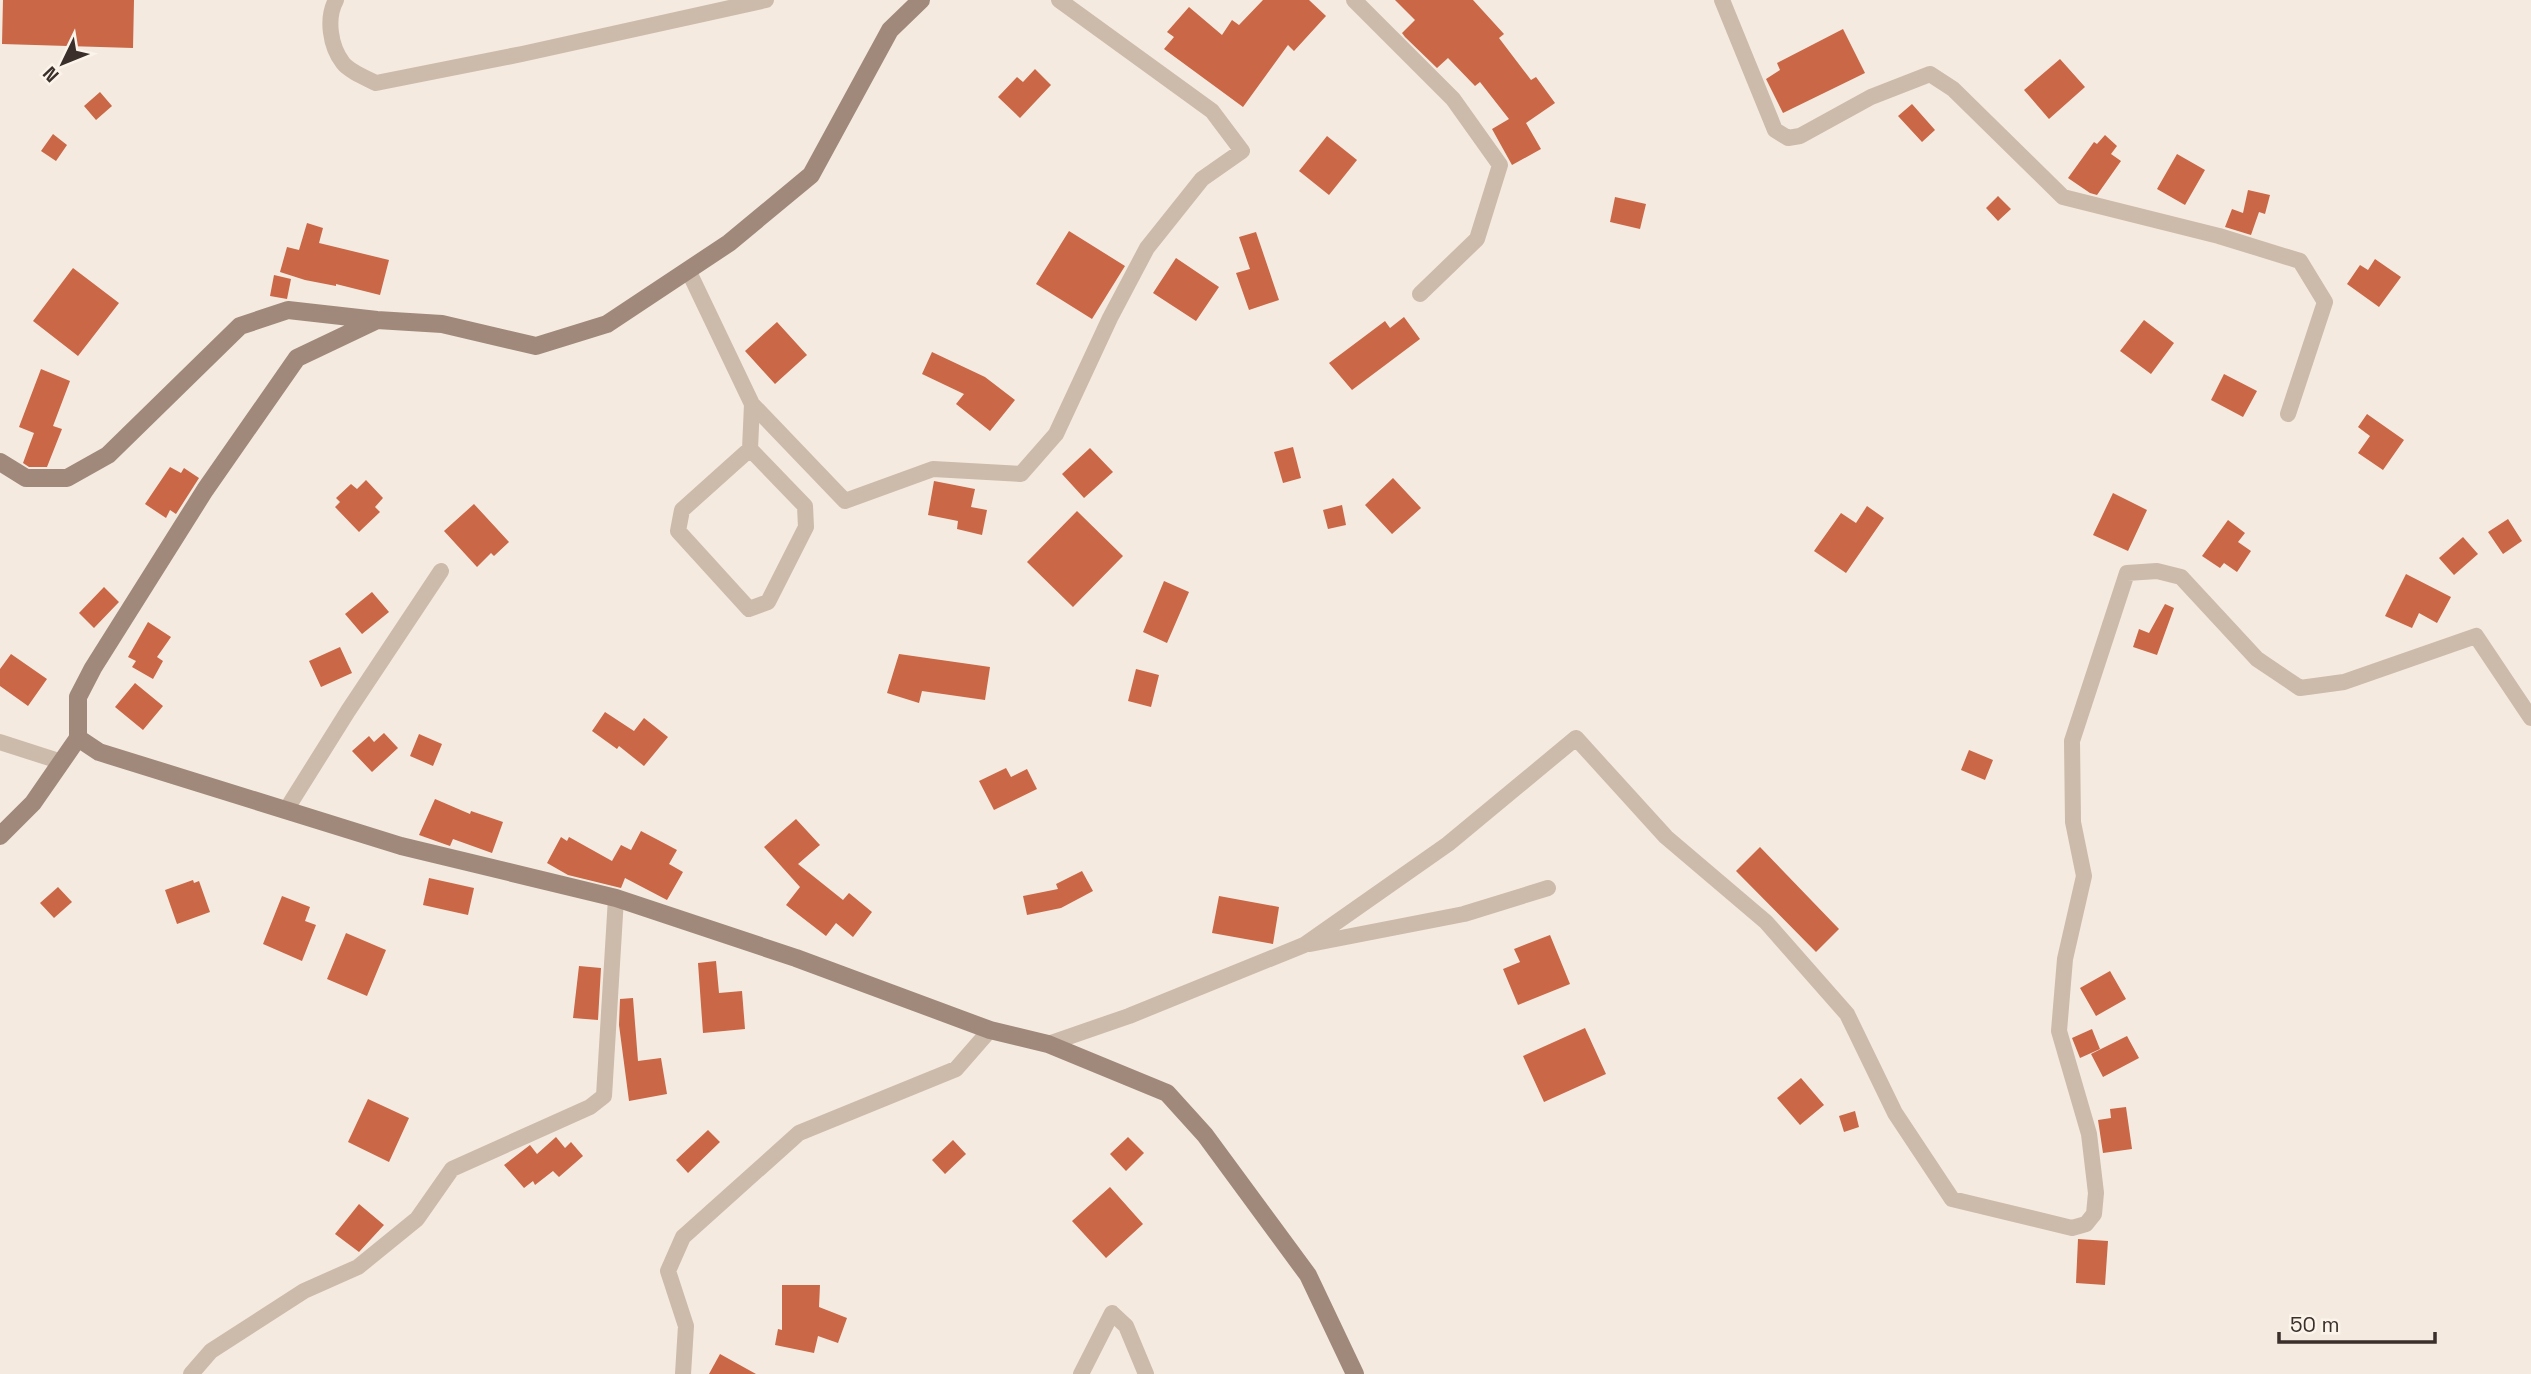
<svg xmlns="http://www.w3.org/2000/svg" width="2531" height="1374" font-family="'Space Grotesk',sans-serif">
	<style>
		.building { fill: #c96747 }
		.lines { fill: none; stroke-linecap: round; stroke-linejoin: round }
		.street { stroke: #ccbaaa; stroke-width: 16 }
		.secondary { stroke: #a0897b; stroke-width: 18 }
	</style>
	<rect width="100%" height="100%" fill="#f4eadf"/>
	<path class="building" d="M3,0h131l-1,48 -131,-4z
		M1263,0h46l17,16 -32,35 -6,-6 -45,62 -79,-58 10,-12 -7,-5 22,-25 33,28 10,-15 7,5z
		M1395,0h78l31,34 -5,4 32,42 5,-3 19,26 -29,20 15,26 -29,16 -20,-36 17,-10 -29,-37 -5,4 -27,-28 -11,10 -32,-31 -3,-4 13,-13z
		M1843,29l22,44 -82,40 -17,-34 14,-9 -3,-7z
		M2060,59l25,28 -36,32 -25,-29z
		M1035,69l16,16 -31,33 -22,-21 19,-20 6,5z
		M100,92l12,14 -16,14 -12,-14z
		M1912,104l23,26 -13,12 -24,-26z
		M53,134l14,11 -11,16 -15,-10z
		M2105,135l12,11 -6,8 10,7 -24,34 -7,-2 -22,-15 26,-36 3,2z
		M1327,136l30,24 -28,35 -30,-24z
		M2177,154l28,16 -20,35 -28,-16z
		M2248,190l22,5 -5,19 -6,-2 -8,23 -26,-8 7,-18 11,4z
		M1998,196l13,13 -13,12 -12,-13z
		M1615,197l31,7 -6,25 -30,-7z
		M307,223l16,5 -4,15 70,17 -9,35 -44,-11v2l-31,-6 -25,-8 7,-25 12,3z
		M1069,231l56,35 -33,53 -56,-35z
		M1256,232l23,68 -30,10 -13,-37 14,-4 -11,-32z
		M1176,258l43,29 -23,34 -43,-28z
		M2375,259l26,18 -22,30 -32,-23 13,-19 8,5z
		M73,268l46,35 -41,53 -45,-35z
		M274,275l17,4 -4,20 -17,-3z
		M1404,317l16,22 -68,51 -23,-27 56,-42 5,7z
		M2144,320l30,23 -23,31 -31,-23z
		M777,322l30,33 -32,29 -30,-33z
		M932,352l53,25 30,23 -25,31 -34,-27 8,-10 -42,-20z
		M41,369l29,12 -17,45 9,3 -15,38h-18l-6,-4 11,-30 -15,-6z
		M2224,374l33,17 -14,26 -32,-17z
		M2367,414l37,26 -21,30 -25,-17 12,-17 -12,-9z
		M1293,447l8,31 -18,5 -9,-31z
		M1090,448l23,24 -29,26 -22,-24z
		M170,467l11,6 3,-5 15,10 -23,36 -6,-4 -4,8 -21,-14z
		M1393,478l28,30 -29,26 -27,-29z
		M366,480l17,18 -8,9 5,5 -21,20 -24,-25 5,-5 -4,-4 15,-14 6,5z
		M934,481l41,8 -4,18 16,3 -5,25 -25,-6 1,-8 -30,-6z
		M2113,493l34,17 -19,41 -35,-16z
		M474,504l35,38 -15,14 -3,-3 -14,14 -33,-36z
		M1342,505l4,20 -18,4 -5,-19z
		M1867,506l17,12 -38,55 -32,-22 27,-38 15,10z
		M1077,511l46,45 -50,51 -46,-45z
		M2508,519l14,22 -19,13 -15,-22z
		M2228,520l17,13 -7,9 13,9 -14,21 -13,-9 -4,5 -18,-12z
		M2463,537l15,17 -24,21 -15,-17z
		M2406,574l45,23 -14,26 -18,-10 -7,15 -27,-12z
		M1164,581l25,11 -22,51 -24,-11z
		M104,587l15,15 -25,26 -15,-15z
		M372,592l17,20 -27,22 -17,-20z
		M2165,604l9,4 -17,47 -24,-8 6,-18 10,4z
		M148,622l23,15 -14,20 6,4 -10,18 -21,-12 4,-6 -8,-4z
		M340,647l12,26 -31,14 -12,-26z
		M11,654l36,25 -19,27 -28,-20v-17z
		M899,654l91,13 -5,33 -63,-9 -3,12 -32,-10z
		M1136,669l23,6 -8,32 -23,-6z
		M135,683l28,23 -20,24 -28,-23z
		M605,712l29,19 10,-13 24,19 -24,29 -25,-20 -2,3 -25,-18z
		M384,733l14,15 -26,24 -20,-21 17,-15 5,6z
		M419,734l23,10 -9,22 -23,-10z
		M1969,750l24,10 -8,20 -24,-10z
		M1006,768l5,9 16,-8 10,20 -43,21 -15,-29z
		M435,799l35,15 1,-3 32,11 -11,31 -39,-14 -3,7 -31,-11z
		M796,819l24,26 -22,19 45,36 6,-7 23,19 -19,25 -17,-14 -10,13 -40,-31 14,-18 -36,-40z
		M641,831l36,19 -8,14 14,8 -16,28 -42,-22 -4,10 -53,-13 -21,-12 14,-26 6,4 2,-4 43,24 9,-16 10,5z
		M1760,847l79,82 -23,23 -80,-81z
		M1082,871l11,20 -32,17 -34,7 -4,-19 35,-7 -2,-5z
		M429,878l45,10 -6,27 -45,-10z
		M193,880l1,3 5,-2 11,31 -33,12 -12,-34z
		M58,887l14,15 -18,16 -14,-15z
		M282,896l28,11 -5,14 11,4 -14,36 -39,-17z
		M1219,896l60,11 -6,37 -61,-11z
		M346,933l40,17 -19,46 -40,-17z
		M1550,935l20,49 -52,21 -15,-36 17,-7 -6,-13z
		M716,961l3,32 23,-2 3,38 -42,4 -5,-70z
		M579,966l22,2 -3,52 -25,-2z
		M2110,971l16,28 -30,17 -16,-28z
		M633,998l5,63 23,-3 6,36 -38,7 -10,-76 1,-26z
		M1585,1028l21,46 -62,28 -21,-46z
		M2092,1029l8,20 -20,9 -8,-20z
		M2127,1036l12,22 -36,19 -12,-23z
		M1801,1078l23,27 -24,20 -23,-27z
		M368,1099l41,19 -20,44 -41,-20z
		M2126,1107l6,42 -29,4 -5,-33 13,-2 -1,-9z
		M1855,1111l4,16 -15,5 -5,-16z
		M708,1130l12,12 -32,31 -12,-13z
		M556,1137l9,11 6,-6 12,14 -24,21 -6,-6 -18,14 -2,-4 -9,7 -20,-23 26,-20 7,9z
		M1128,1137l16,16 -18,18 -16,-17z
		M953,1140l13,14 -21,20 -13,-14z
		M1110,1187l33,37 -37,34 -34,-37z
		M359,1204l25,21 -25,27 -24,-18z
		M2078,1239l30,2 -3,44 -29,-2z
		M782,1285h38l-1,22 28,11 -9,25 -20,-7 -4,17 -39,-8 3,-16 4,1z
		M720,1354l36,20h-47z"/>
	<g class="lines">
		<path class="street" d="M336,0c-10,18 -6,46 7,63 6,8 23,15 33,20l146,-29 244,-54
			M1354,0l99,99 47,66 -23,74 -57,55
			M1722,0l53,130 13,8 12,-2 71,-39 59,-23 23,15 110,108 156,39 81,25 25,41 -37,112
			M688,270l64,134 93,97 88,-32 88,5 35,-40 54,-116 37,-70 55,-69 40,-28 -30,-40 -153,-111
			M750,449l55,57 1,21 -38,75 -19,7 -71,-78 4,-21 68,-61 2,-45
			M0,742l62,20
			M286,810l62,-99 93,-140
			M1310,944l154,-30 84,-26
			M1048,1044l81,-28 175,-71 144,-101 128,-106 90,99 100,85 81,92 48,99 57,86 120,29 14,-4 8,-10 2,-21 -7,-59 -30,-103 6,-72 19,-83 -11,-54 -1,-81 55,-168 30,-2 24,6 76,82 43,29 44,-6 132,-46 55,82
			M191,1374l20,-23 93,-60 54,-24 59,-48 35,-50 138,-62 14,-11 12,-198
			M683,1374l3,-48 -18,-55 15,-34 116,-104 157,-64 34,-39
			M1081,1374l31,-61 14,13 20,48"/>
		<path class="secondary" d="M377,320l-80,38 -92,132 -112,178 -15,29v41l21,14 302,94 215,52 180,60 194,72 58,14 119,49 38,42 103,140 47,99
			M0,462l26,16h41l41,-23 132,-129 48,-16 89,10 65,4 94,22 71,-22 122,-81 82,-68 79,-145 31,-30
			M0,836l33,-33 45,-65"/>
	</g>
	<g transform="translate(63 63) rotate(227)" stroke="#fbf4eb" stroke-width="5" paint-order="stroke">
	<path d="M0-5L12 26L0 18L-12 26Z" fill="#3a2f2a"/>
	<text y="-10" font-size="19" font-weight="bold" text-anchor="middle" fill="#3a2f2a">N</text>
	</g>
	<path d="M2279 1332v10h156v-10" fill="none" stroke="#3a2f2a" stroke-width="3.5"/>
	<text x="2290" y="1332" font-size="21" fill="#3a2f2a" stroke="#fbf4eb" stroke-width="5" paint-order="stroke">50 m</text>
</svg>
